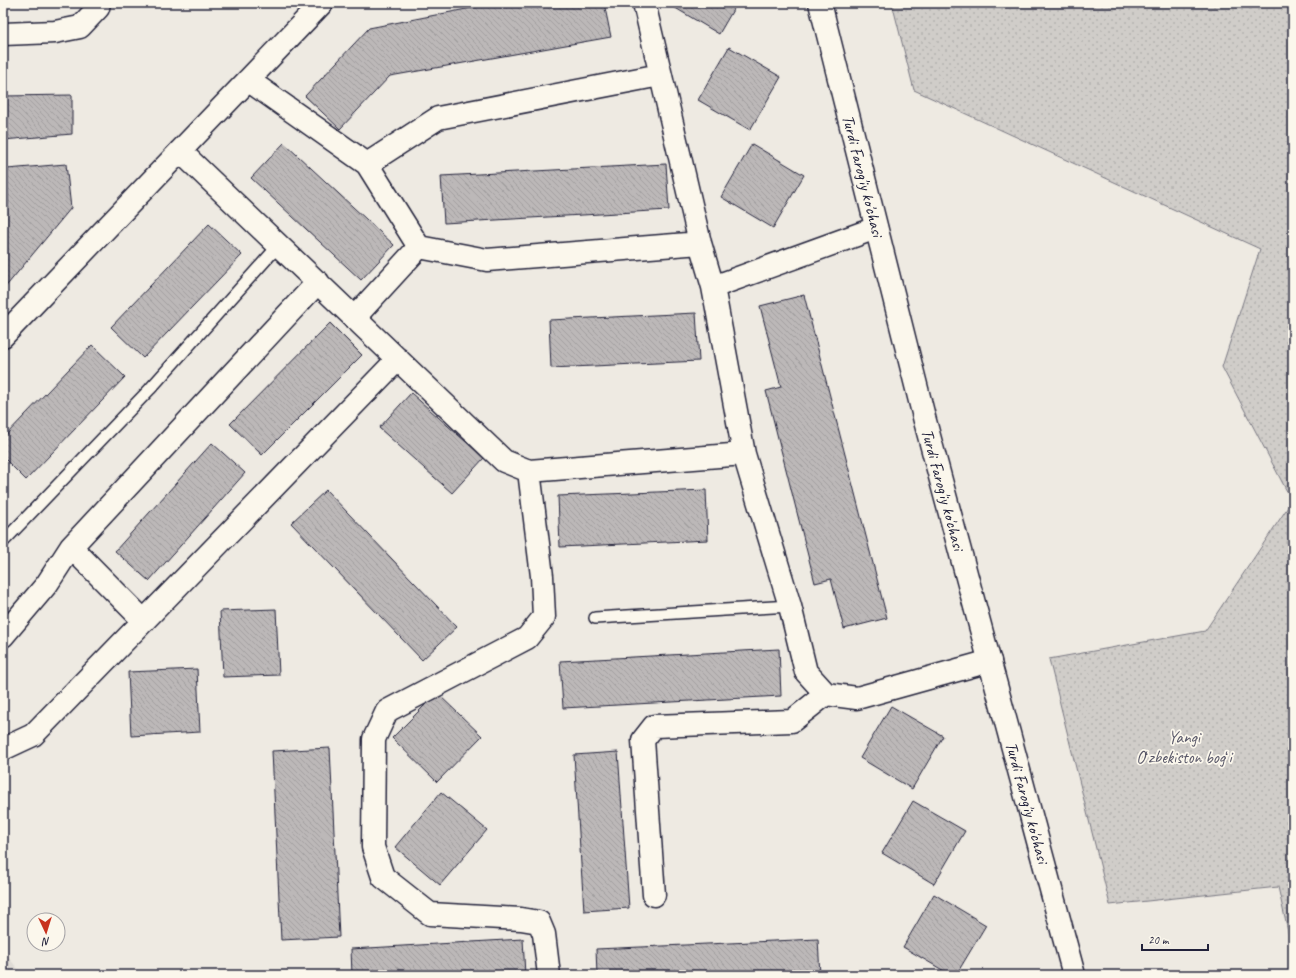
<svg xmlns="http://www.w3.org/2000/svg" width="1296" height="978" font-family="Caveat,sans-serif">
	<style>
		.built { fill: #dfdbd5 }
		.park { fill: url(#park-dots); stroke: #797882 }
		.building { fill: url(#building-back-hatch); stroke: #22223b }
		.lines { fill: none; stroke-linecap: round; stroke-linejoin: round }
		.service-casing { stroke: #22223b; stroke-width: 14 }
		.minor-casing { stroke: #22223b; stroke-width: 25 }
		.secondary-casing { stroke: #22223b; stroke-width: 25 }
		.service { stroke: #fbf7ec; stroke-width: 11 }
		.minor { stroke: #fbf7ec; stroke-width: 22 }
		.secondary { stroke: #fbf7ec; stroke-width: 22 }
		.labels { text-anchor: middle; stroke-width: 3.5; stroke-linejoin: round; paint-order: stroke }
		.street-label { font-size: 17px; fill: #22223b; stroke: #fbf7ec }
		.park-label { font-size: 17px; fill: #565566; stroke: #fbf7ec }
	</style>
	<defs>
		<pattern id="park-dots" width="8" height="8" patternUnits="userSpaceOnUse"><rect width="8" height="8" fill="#d0cdc9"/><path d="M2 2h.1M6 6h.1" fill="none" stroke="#b2b0ae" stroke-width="1.8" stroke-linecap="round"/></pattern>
		<pattern id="building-back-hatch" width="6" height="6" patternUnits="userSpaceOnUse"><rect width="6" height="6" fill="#bcb8b8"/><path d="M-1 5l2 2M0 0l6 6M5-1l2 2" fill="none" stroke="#a19e9f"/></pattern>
	</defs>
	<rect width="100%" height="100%" fill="#eeeae2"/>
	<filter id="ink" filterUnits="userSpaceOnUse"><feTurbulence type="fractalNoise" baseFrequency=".025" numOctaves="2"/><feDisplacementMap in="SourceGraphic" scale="8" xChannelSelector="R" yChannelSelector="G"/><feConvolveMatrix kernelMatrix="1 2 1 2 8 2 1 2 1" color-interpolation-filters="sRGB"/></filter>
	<g filter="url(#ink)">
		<path class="built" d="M3,951l20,24h-20z"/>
		<path class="park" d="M892,3h401v951l-15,-67 -168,18 -61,-246 156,-28 87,-130 -70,-134 38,-118 -346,-159z"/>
		<path class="building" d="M497,3h107l7,34 -221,39 -50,53 -35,-33 64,-68z
			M667,3h70l-18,31z
			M729,47l52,30 -31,53 -52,-30z
			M72,95v39l-69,6v-44z
			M284,143l110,102 -33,35 -110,-102z
			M752,144l52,31 -31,53 -52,-31z
			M66,164l5,44 -68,82v-79l5,-6 -1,-36z
			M666,164l3,46 -225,13 -3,-47z
			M209,224l33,31 -99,103 -32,-31z
			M804,295l83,323 -43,11 -13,-50 -16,4 -49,-192 15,-4 -21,-81z
			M696,313l3,48 -148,7 -2,-48z
			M330,323l32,32 -100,100 -32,-31z
			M92,345l33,32 -99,103 -23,-23v-19z
			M411,393l73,65 -32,35 -73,-65z
			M212,443l33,30 -96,108 -34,-30z
			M326,490l131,137 -35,33 -131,-137z
			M706,490l2,50 -148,7 -2,-51z
			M276,609l3,66 -56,2 -3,-66z
			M779,649l2,47 -218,12 -3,-47z
			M197,669l3,63 -69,4 -3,-64z
			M437,693l45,43 -45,46 -45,-44z
			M891,706l52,30 -31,53 -52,-31z
			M330,748l9,189 -58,3 -9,-189z
			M618,752l11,156 -45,3 -10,-156z
			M441,792l46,38 -47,55 -45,-38z
			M913,801l52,30 -31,53 -52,-31z
			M934,894l52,31 -30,50h-5l-48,-28z
			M523,939l2,36h-173l-1,-26z
			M818,939l2,36h-223l-1,-26z"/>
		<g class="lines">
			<g class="service-casing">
				<path id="service" d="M3,542l147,-153 129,-144
					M595,618l195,-12"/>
			</g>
			<g class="minor-casing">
				<path id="minor" d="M644,3l56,240 13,44 163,-59
					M3,34l52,-2 25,-5 18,-19 1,-5
					M248,80l119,84 52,83 68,13 213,-17
					M180,151l324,310 25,10 13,105 2,41 -17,21 -140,73 -13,28 -1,108 10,30 47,37 91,5 18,3 5,12 5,41
					M367,164l71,-46 222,-43
					M713,287l31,167 46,152 16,66 20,22 31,4 133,-37
					M354,318l65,-71
					M3,336l319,-333
					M529,471l215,-17
					M71,547l73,74
					M3,636l44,-52 24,-37 247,-265
					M3,749l30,-14 365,-376
					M654,895l-11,-155 11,-14 138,-5 34,-27"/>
			</g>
			<g class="secondary-casing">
				<g id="secondary">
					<path id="s1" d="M820,3l105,418 149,554"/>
				</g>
			</g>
			<use href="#service" class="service"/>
			<use href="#minor" class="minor"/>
			<use href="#secondary" class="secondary"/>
		</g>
	</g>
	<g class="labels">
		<g class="street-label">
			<text dy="6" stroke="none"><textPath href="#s1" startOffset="178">Turdi Farog'iy ko'chasi</textPath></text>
			<text dy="6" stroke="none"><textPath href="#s1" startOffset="502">Turdi Farog'iy ko'chasi</textPath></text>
			<text dy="6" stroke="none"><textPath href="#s1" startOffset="826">Turdi Farog'iy ko'chasi</textPath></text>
		</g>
		<g class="park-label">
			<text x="1184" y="743">Yangi<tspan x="1184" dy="20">Oʻzbekiston bogʻi</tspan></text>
		</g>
	</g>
	<rect width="1296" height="978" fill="none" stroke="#fbf7ec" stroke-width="16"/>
	<rect x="8" y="8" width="1280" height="962" fill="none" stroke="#22223b" stroke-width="1.5" filter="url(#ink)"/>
	<g transform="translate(46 932) rotate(176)"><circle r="19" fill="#fbf7ec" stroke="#a4a2a5"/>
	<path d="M0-3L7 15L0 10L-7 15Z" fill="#c8321e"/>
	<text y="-6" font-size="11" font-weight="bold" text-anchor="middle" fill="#22223b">N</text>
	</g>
	<path d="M1142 944v6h66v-6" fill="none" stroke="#22223b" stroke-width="2"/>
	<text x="1148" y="944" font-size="12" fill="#22223b" stroke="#fbf7ec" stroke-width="3" paint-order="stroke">20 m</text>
</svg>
